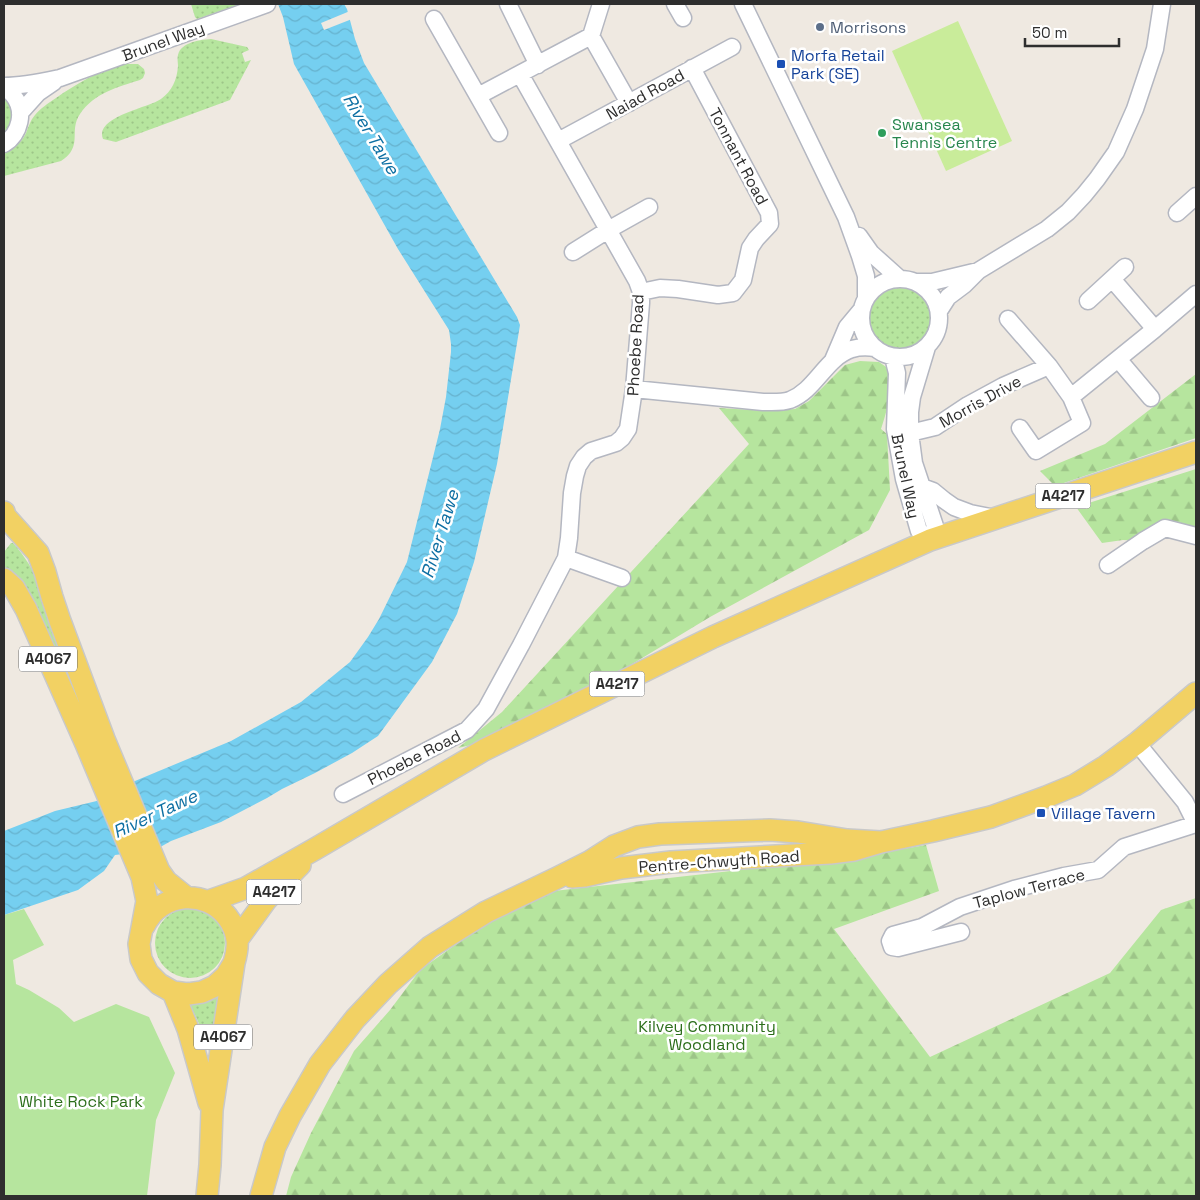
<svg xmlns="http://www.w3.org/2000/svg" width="1200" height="1200" font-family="'Space Grotesk',sans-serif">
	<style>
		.grass { fill: url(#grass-dots) }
		.forest { fill: url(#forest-firs) }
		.park { fill: #b6e59e }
		.pitch { fill: #c9ec9a }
		.water { fill: url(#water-waves) }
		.pier { fill: #efe9e1 }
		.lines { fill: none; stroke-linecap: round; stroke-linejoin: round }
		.minor-casing { stroke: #b4b7c1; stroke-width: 19 }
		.major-casing { stroke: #c9c9c9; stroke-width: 24 }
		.minor { stroke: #fff; stroke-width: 16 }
		.major { stroke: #f2d163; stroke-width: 21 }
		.service-dot { fill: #5c6f8a; stroke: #fff; stroke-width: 2 }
		.transit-dot { fill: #1a4fb4; stroke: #fff; stroke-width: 2 }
		.leisure-dot { fill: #2e9e5b; stroke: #fff; stroke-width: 2 }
		.labels { text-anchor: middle; stroke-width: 5; stroke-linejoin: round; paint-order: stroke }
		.shield { fill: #fff; stroke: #6d6d6d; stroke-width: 1 }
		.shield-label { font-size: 15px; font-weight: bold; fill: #2e2e2e }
		.service-label { font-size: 16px; fill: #4e5e75; stroke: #fff; text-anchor: start }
		.street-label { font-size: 16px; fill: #2e2e2e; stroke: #fff }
		.transit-label { font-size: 16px; fill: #164399; stroke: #fff; text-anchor: start }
		.leisure-label { font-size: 16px; fill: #27864d; stroke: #fff; text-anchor: start }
		.park-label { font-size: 16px; fill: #2c6e1b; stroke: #fff }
		.water-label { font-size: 18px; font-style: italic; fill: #0d6fa3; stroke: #fff }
	</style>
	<defs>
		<pattern id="grass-dots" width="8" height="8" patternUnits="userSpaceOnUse" patternTransform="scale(1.25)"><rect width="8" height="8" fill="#b6e59e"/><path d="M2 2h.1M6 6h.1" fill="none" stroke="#9dc588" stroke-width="1.8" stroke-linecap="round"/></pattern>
		<pattern id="forest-firs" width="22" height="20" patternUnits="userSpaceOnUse" patternTransform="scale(1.25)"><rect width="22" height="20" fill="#b6e59e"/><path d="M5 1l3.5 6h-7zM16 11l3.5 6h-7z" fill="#9dc588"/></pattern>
		<pattern id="water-waves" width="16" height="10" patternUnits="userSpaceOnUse" patternTransform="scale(1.25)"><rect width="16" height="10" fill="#75cff0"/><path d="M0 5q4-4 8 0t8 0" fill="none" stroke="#66b2ce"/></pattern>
	</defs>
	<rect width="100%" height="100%" fill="#efe9e1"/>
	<path class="grass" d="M191,4h49l-43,15 -2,-2z
		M211,39l36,8 2,3 -7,3 3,9 6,-2 -21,40 -114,42 -13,-3c-9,-22 45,-31 58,-40 11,-8 16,-19 17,-33 0,-3 -1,-8 0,-11 3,-13 22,-15 33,-16z
		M121,64h17l6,5 1,4 -2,5 -3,2c-22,7 -46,13 -60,34 -12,18 4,32 -19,47l-57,15v-22c9,-4 18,-12 22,-21 3,-7 4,-12 9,-18 5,-6 13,-12 21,-17 20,-14 41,-26 65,-34z
		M4,92l4,3 6,25 -10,15z
		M869 319a31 31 0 1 1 62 0a31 31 0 1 1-62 0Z
		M11,543h2c10,11 17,22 23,34l71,189 -101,-197 -2,-2v-15z
		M155 943a35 35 0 1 1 70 0a35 35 0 1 1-70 0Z
		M221,990l-8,75c-6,-22 -13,-43 -25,-63z"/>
	<path class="forest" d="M860,361l19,1 10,7c3,24 -1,38 -8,60l6,5 3,56 -21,40 -159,87 -81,49 -145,76 -26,6 44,-36 247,-268 -30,-36 49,3 27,-2 14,-8 36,-36z
		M1196,374v64l-141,48 -15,-15 65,-27z
		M1196,469v67l-31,-8 -22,13 -20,-1 -21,3 -26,-36z
		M926,845l13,46 -105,38 96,128 180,-84 51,-63 35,-12v298h-910l5,-19 20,-44 43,-82 36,-41 30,-40 70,-50 55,-28 317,-36z"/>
	<path class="park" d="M24,909l20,36 -31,15 3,24 13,6 30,18 15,14 42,-18 33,13 26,56 -19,47 -9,76h-143v-281z"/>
	<path class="pitch" d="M958,21l54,120 -66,30 -54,-120z"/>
	<path class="water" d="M278,4h66l3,5 8,30 9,24 153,254 3,8 -23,139 -23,98 -17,52 -25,48 -54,74 -26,17 -37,20 -33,16 -15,9 -46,24 -50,19 -16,9 -40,5 -11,16 -26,19 -74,25v-84l51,-20 50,-12 30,-18 96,-40 70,-39 49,-40 18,-25 11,-18 28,-57 33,-133 6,-32 5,-45v-8l-2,-14 -51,-81 -104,-185 -11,-47z"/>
	<path class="pier" d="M350,11l2,8 -28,11 -3,-7z"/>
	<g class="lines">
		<g class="minor-casing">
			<path id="minor" d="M508,4l30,61
				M675,4l8,14
				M743,4l103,213 14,39 6,20v23
				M434,19l65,114
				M591,36l38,67
				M591,36l10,-32
				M4,86c19,0 37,-4 56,-8l207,-74
				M4,87c3,3 7,5 9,8 13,16 7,39 -9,49
				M478,96l113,-60
				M20,113l18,-20 16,-11
				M558,141l174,-94
				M1177,213l19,-17
				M859,236l12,17 29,26
				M573,252l35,-22 41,-23
				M861 318a39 39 0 1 1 78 0a39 39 0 1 1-78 0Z
				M1112,279l43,50
				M917,282h15l46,-11
				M641,292l19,-4 18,1 40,6 15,-2 10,-13 7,-32 6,-9 14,-15 -1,-11 -77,-145
				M1088,301l37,-34
				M939,311l9,-14 16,-12 14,-14 69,-42 21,-17 16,-17 13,-16 19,-27 19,-43 20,-60 7,-45
				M1008,319l41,47
				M893,357l4,16 -2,56 9,50 15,52 11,9 5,-14 -21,-63 -4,-30v-21l2,-15 15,-50
				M1118,359l33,39
				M833,360l14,-33 15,-18
				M634,389l129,13c9,0 18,1 27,-2 26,-10 35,-42 62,-51 7,-2 15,-2 23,-1
				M1020,428l16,23 46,-28 -11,-26
				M910,433l25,-6 33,-22 35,-19 46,-20 22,31 84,-68 41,-35
				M922,487l11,4 11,9 10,7 16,6 25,5
				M566,558l56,20
				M1108,565l35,-24 22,-13 31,8
				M1137,743l48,59 11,22
				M343,794l124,-64 19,-21 35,-64 45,-87 3,-20 3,-45 3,-17 3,-10 6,-9 7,-6 25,-8 6,-5 6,-9 6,-40 7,-86v-11l-4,-11 -117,-207
				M961,932l-63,16 -6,-1 -2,-6 3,-6 29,-8 38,-20 54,-18 50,-13 34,-6 26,-23 72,-23"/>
		</g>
		<g class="major-casing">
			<path id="major" d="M4,512l1,4 33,37 7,19 7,25 8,24 44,118 55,132 7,10 20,16
				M4,579l10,9 12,21 60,135 56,133 5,24 -8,43 2,15 7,14 11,11 14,8 15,2 14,-2 13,-6 11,-10 8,-13
				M572,877l13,-1 36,-8 50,-6 159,-9 24,-3 27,-8 52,-11 58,-14 55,-20 29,-12 31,-19 31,-23 59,-50
				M209,901l37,-13 69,-39 169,-99 229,-113 217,-97 266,-88
				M144,926c4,-8 9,-15 17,-20 30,-20 71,-2 76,34 1,8 -1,16 -3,23l-22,147 -2,55 -3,31
				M237,940l29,-40 34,-35
				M173,992l15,37 21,74
				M261,1196l14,-49 15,-31 30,-52 35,-45 33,-35 42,-37 56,-35 71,-34 32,-16 25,-16 24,-9 22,-3 110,-4 28,2 49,8 34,2"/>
		</g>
		<use href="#minor" class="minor"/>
		<use href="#major" class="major"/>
	</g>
	<circle class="service-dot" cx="820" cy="27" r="5"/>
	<g class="transit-dot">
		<rect x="776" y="59" width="10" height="10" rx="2.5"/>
		<rect x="1036" y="808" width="10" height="10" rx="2.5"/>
	</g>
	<circle class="leisure-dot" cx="882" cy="133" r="5"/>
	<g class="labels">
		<g class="shield">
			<rect x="1035.5" y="483.5" width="55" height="25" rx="4"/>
			<rect x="19" y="646.5" width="58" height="25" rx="4"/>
			<rect x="589.5" y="671.5" width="55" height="25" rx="4"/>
			<rect x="246.5" y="879.5" width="55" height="25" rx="4"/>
			<rect x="194" y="1024.5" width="58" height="25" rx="4"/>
		</g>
		<g class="shield-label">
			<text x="1063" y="501">A4217</text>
			<text x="48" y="664">A4067</text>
			<text x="617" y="689">A4217</text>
			<text x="274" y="897">A4217</text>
			<text x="223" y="1042">A4067</text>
		</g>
		<g class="service-label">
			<text x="830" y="33">Morrisons</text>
		</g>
		<g class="street-label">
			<text transform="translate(163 41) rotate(-20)" y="6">Brunel Way</text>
			<text transform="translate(645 94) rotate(-29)" y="6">Naiad Road</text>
			<text transform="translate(739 156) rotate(62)" y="6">Tonnant Road</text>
			<text transform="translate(635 345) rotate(-87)" y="6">Phoebe Road</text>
			<text transform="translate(980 401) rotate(-29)" y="6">Morris Drive</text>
			<text transform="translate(906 476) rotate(78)" y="6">Brunel Way</text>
			<text transform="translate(414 757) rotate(-27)" y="6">Phoebe Road</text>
			<text transform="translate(719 861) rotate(-4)" y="6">Pentre-Chwyth Road</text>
			<text transform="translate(1029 888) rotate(-15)" y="6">Taplow Terrace</text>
		</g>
		<g class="transit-label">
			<text x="791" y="61">Morfa Retail<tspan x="791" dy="18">Park (SE)</tspan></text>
			<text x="1051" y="819">Village Tavern</text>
		</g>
		<g class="leisure-label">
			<text x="892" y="130">Swansea<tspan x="892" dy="18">Tennis Centre</tspan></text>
		</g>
		<g class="park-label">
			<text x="707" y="1032">Kilvey Community<tspan x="707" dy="18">Woodland</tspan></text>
			<text x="81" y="1107">White Rock Park</text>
		</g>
		<g class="water-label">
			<text transform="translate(371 134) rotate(59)" y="6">River Tawe</text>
			<text transform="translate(440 534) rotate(-73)" y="6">River Tawe</text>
			<text transform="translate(155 814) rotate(-25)" y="6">River Tawe</text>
		</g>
	</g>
	<rect width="1200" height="1200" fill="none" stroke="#2e2e2e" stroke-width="10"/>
	<path d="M1025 38v8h94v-8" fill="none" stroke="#2e2e2e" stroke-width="2.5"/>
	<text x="1032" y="38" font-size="15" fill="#2e2e2e" stroke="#ffffff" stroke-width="4" paint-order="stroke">50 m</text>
</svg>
